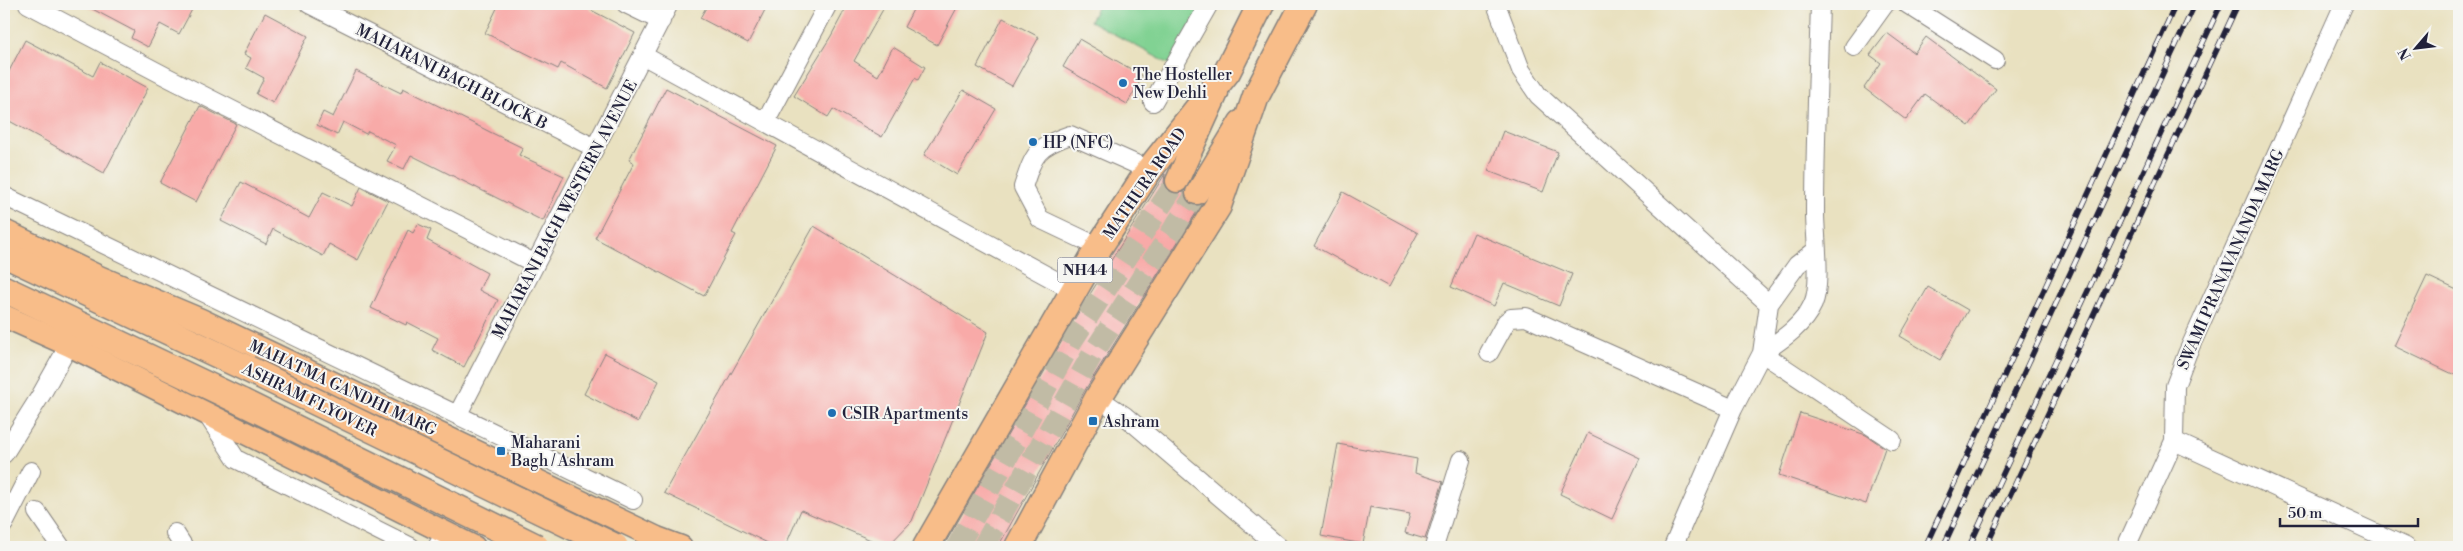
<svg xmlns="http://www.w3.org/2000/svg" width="2463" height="551" font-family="'Libre Bodoni',serif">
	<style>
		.green { fill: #81d293; stroke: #527a67 }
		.building { fill: #f8aaa8 }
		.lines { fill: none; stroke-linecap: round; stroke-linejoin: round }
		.major-tunnel { stroke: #c1bba5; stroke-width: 22; stroke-dasharray: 22 11; stroke-linecap: butt }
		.minor-casing { stroke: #86827e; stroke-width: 20 }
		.major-casing { stroke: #86827e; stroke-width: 25 }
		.highway-casing { stroke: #86827e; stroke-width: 29 }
		.minor { stroke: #fff; stroke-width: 18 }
		.major { stroke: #f8bd89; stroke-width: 22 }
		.highway { stroke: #f8bd89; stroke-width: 26 }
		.rail-casing { stroke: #22223b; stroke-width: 5.5 }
		.rail { stroke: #f6f6f2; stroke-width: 4; stroke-dasharray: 11; stroke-linecap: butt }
		.highway-bridge-casing { stroke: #86827e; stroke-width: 29; stroke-linecap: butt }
		.highway-bridge { stroke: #f8bd89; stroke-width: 26 }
		.poi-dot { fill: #1f6fb2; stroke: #f6f6f2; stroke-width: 2 }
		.labels { text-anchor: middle; stroke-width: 4; stroke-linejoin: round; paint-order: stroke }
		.shield { fill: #f6f6f2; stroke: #626272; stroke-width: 1 }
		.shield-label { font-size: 15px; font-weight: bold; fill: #22223b }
		.poi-label { font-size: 16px; fill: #22223b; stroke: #f6f6f2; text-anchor: start }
		.street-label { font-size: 16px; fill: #22223b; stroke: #f6f6f2 }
	</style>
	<rect width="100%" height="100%" fill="#f6f6f2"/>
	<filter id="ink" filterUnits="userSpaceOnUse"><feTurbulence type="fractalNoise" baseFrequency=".02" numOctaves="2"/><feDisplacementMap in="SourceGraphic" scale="10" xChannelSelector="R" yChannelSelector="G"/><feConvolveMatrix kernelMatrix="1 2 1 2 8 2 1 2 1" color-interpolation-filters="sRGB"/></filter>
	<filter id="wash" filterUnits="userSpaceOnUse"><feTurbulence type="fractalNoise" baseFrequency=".0096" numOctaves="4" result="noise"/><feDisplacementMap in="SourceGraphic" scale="20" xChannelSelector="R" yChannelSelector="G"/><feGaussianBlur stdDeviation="1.12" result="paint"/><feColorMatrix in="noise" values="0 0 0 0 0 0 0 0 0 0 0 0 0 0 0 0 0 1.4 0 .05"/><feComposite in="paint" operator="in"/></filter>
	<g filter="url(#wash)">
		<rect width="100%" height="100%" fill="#e9e1c0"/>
		<path class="green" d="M1099,4h110l-36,62 -83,-45z"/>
		<g id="blocks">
			<path class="building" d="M83,4h112l-16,30 -19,-10 -12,23 -17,-9 3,-7z
				M499,4h93l-3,5 46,24 -28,55 -46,-25 -3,6 -73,-36z
				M708,4h60l-20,39 -48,-25z
				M848,4h38l-32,57 24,15 15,-29 32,20 -7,13 -3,-2 -33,59 -49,-28 -5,8 -34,-21 37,-60z
				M916,4h43l-22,41 -33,-18z
				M265,13l43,23 -35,67 -17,-9 8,-16 -18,-10 5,-10 -7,-4z
				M1003,18l36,19 -27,49 -35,-19z
				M1887,33l27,20 12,-16 70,52 -27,37 -44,-32 -19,26 -42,-32 17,-25 -11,-8z
				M1079,39l64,37 -16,28 -64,-37z
				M25,40l68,36 7,-14 48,26 -44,85 -100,-55v-37z
				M356,71l45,22 2,-5 87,44 33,16 -4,7 45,21 -21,45 -132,-66 -7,14 -17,-8 9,-16 -28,-14 -2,3 -23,-12 -6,13 -20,-10 6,-13 10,5z
				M666,88l111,58 -45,87 4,2 -32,61 -109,-58 39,-75 -5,-3z
				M963,90l33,19 -39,66 -33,-20z
				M200,106l36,18 -40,78 -36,-19z
				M1503,131l55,21 -15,40 -55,-21z
				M1165,174l-1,8 3,7 5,4 12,-1 1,7 5,5 11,1 -116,185 -87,157h-55l134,-232z
				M241,182l68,36 14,-26 29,14 9,-19 27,14 -30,59 -29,-16 -6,12 -50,-27 -7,15 -45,-23z
				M1343,192l75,41 -29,54 -75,-41z
				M418,224l13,6 -4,10 60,33 -8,17 19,10 -34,67 -32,-17 6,-12 -31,-16 -1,3 -35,-17 37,-78 5,3z
				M814,226l174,106 -76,189 -25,26 -86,-37 -16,37h-9l-112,-54z
				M1474,233l98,41 -13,32 -55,-23 -10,23 -43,-19z
				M2427,276l32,15v86l-65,-31z
				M1928,287l40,23 -28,50 -40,-24z
				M605,353l54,28 -21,41 -54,-28z
				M1800,413l66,22 19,13 -19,56 -87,-29z
				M1588,433l52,25 -28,61 -52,-25z
				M1338,444l79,15 -2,14 28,9 -18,57 -20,-6 5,-19 -40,-7 -7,37 -42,-8z"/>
		</g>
	</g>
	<g filter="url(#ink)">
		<use href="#blocks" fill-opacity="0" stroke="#86827e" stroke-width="1"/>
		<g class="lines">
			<path class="major-tunnel" d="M957,547l116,-208 104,-158
				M983,547l109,-192 105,-162"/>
			<g class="minor-casing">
				<path id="minor" d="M28,4l137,72 369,187
					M309,4l286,144
					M626,4l35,17
					M1496,4l25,66 17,25 231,209
					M1907,4l88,56
					M1854,47l31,-43
					M644,56l429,234
					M1153,102l56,-98
					M766,121l62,-117
					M4,196l629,304
					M1099,247l-59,-28 -17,-32c11,-33 13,-40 47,-52l79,35
					M1489,353l17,-31 5,-4 15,-1 207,92
					M1762,353c19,-13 41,-27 51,-49 9,-21 2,-67 2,-91 0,-70 3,-140 5,-209
					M1762,353l130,87
					M1098,398l27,18 154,131
					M206,413l30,46 175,88
					M458,414l211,-410
					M2174,441l232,106
					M4,454l37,-59 28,-50
					M37,512l24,35
					M4,524l27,-53
					M175,533l9,14
					M437,547l8,-14
					M1434,547l27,-87
					M1673,547l60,-138 29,-56 7,-49 28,-39 18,-14
					M2126,547l48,-106 1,-55 12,-32 157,-350"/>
			</g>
			<g class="major-casing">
				<path id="major" d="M1177,181l40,-88
					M1197,193l43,-71
					M4,231l95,46 102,43 456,218 24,9
					M4,316l65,29 405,202"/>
			</g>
			<g class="highway-casing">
				<path id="highway" d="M4,254l244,115
					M4,289l238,113
					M926,547l173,-300 50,-77 78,-98 34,-68
					M1018,547l80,-149 120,-192 38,-110 48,-92"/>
			</g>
			<use href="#minor" class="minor"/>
			<use href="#major" class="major"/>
			<use href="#highway" class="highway"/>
			<g class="rail-casing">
				<path id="rail" d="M1925,547l251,-543
					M1943,547l252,-543
					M1969,547l252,-543
					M1986,547l252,-543"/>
			</g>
			<use href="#rail" class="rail"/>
			<g class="highway-bridge-casing">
				<path id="highway-bridge" d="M248,369l367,178
					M242,402l294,145"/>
			</g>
			<use href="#highway-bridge" class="highway-bridge"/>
		</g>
	</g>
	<g class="poi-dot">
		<circle cx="1123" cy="83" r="5"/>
		<circle cx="1033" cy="142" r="5"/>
		<circle cx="832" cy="413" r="5"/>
		<rect x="1088" y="416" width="10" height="10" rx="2.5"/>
		<rect x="496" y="446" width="10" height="10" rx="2.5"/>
	</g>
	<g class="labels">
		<rect class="shield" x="1057.5" y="257.5" width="55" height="25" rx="4"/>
		<g class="shield-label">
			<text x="1085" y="275">NH44</text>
		</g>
		<g class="poi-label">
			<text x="1133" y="80">The Hosteller<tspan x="1133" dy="18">New Dehli</tspan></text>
			<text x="1043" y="148">HP (NFC)</text>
			<text x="842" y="419">CSIR Apartments</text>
			<text x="1103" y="427">Ashram</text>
			<text x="511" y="448">Maharani<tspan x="511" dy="18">Bagh / Ashram</tspan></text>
		</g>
		<g class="street-label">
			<text transform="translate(452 76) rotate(27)" y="6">MAHARANI BAGH BLOCK B</text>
			<text transform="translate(1144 183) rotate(-55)" y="6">MATHURA ROAD</text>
			<text transform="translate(564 209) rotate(-62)" y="6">MAHARANI BAGH WESTERN AVENUE</text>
			<text transform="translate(2230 259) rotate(-66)" y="6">SWAMI PRANAVANANDA MARG</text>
			<text transform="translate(343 387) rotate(25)" y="6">MAHATMA GANDHI MARG</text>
			<text transform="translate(310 399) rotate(26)" y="6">ASHRAM FLYOVER</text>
		</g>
	</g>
	<rect width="2463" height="551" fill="none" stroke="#f6f6f2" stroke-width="20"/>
	<g transform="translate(2416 48) rotate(242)" stroke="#f6f6f2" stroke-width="4" paint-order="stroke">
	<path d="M0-4L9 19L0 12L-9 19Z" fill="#22223b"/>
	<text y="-8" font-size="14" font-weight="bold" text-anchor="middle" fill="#22223b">N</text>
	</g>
	<path d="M2280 518v8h138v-8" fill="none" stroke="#22223b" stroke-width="2.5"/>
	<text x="2288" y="518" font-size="15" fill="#22223b" stroke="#f6f6f2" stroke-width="4" paint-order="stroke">50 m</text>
</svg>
